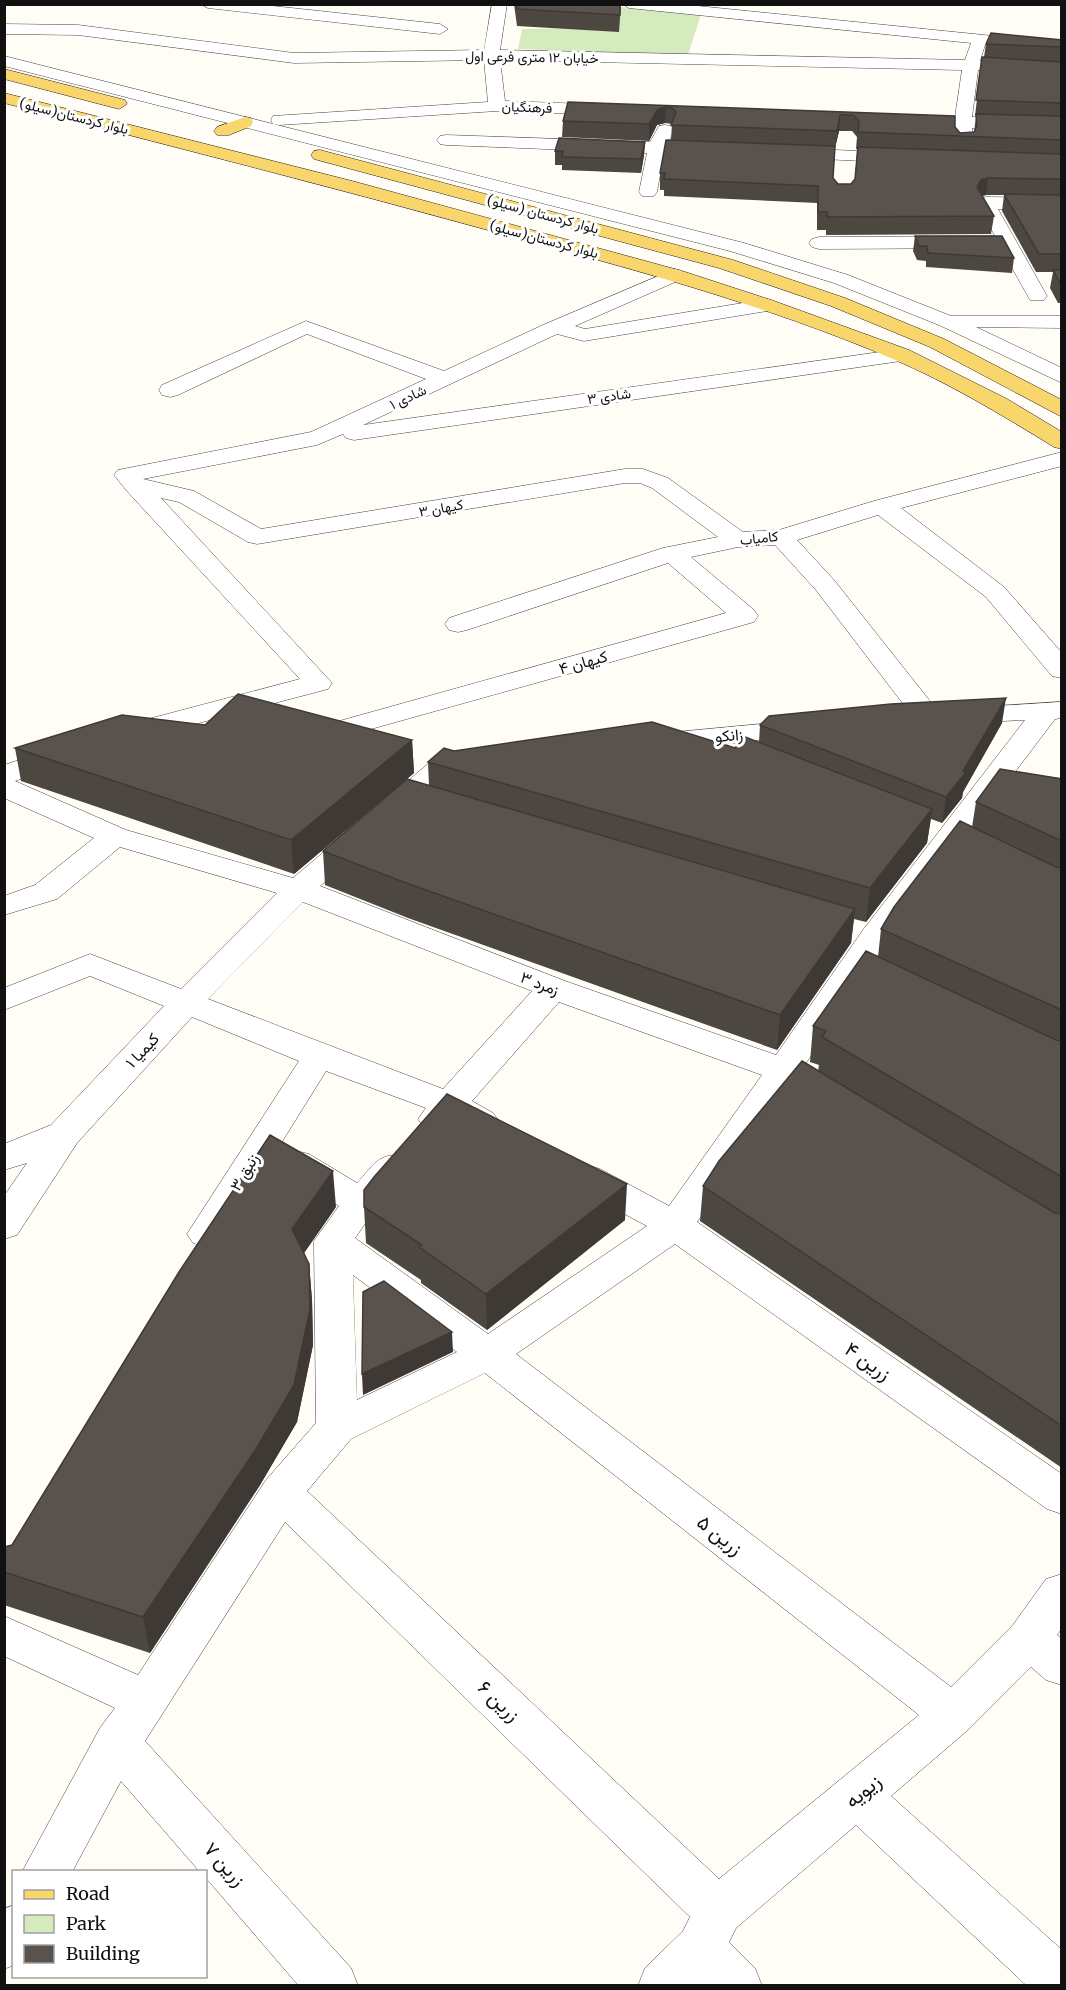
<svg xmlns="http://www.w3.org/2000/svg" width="1066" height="1990" font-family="Merriweather,Vazirmatn,serif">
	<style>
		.green { fill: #d5ebbd }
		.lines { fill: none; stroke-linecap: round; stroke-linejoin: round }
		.minor-casing { stroke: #444; stroke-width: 1 }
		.major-casing { stroke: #222; stroke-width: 1 }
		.minor { fill: #fff; fill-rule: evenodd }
		.major { fill: #f9d66b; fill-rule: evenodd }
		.wall { fill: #4d4742; fill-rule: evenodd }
		.shaded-wall { fill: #3f3936 }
		.building { fill: #5a524d; stroke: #3f3936; stroke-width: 1.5 }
		.labels { text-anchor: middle; stroke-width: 6; stroke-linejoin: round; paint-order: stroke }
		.far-street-label { font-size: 14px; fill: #111; stroke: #fff }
		.street-label { font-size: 16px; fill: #111; stroke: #fff }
		.near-street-label { font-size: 20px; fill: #111; stroke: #fff }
	</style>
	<rect width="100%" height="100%" fill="#fffdf5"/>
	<path class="green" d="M622,7l79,7 -13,41 -170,-6 4,-20 50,-1z"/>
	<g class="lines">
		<g class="minor-casing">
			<path id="minor" d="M201,4h53l186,20 8,5 -8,5 -232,-26z
				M492,4h15l-7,46 465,10 6,-17 -342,-35 -7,-4h56l355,36 8,5 -2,3 -54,-3 -5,16 82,4v10l-84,-5 -6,47 90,4v10l-90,-3 1,15 -3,4h-12l-3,-4v-16l-52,-3 -2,-4 2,-4 6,-1 46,2 7,-47 -462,-10 5,41 106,4 8,5 -8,5 -114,-4 -218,14 -6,-1 -2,-4 2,-4 215,-14 -4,-42 -190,3 -216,-28 -74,-1v-10l74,1 216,28 190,-3z
				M4,56l740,187 104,32 103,41h111v12l-86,-1 86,41v15l-123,-58 -105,-42 -104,-32 -726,-185z
				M665,125l6,1 3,4 -6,13 43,2 6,1 3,4 -3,4 -6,1 -47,-2 -7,39 -3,4h-12l-3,-4 8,-39 -201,-8 -6,-1 -3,-4 3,-4 6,-1 204,7 9,-16z
				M789,148l114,5 6,1 3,4 -3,4 -6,1 -120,-6 -3,-4 3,-4z
				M986,197l76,1v12l-64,-1 49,87 -3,4h-14l-29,-52 -182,1 -7,-2 -3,-4 3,-4 7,-2 176,-1 -18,-33 2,-4z
				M675,269l7,2 3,4 -3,4 -107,47 10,3 182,-30 7,2 3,4 -3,4 -7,2 -183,30 -27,-7 -194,91 538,-76 8,1 3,5 -3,5 -8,1 -547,79 -8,-2 -3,-4 -26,11 -174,34 51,12 67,38 364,-60h18l25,9 75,54 36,-2 95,-29 188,-49v14l-161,42 103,79 58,66v25l-10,-2 -66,-79 -108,-82 -81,25 37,40 103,130 4,6 -4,6 -10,2 -10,-2 -101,-132 -41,-45 -37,2 -47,10 63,53 4,6 -4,6 -426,119 -10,-2 -4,-6 4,-6 408,-114 -58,-50 -201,67 -9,2 -9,-2 -4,-6 4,-6 214,-70 55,-11 -66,-49 -12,-5h-15l-368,61 -9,-2 -69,-40 -18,-4 171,185 -4,6 -190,50 -10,2 -10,-2 -4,-6 4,-6 182,-48 -173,-188 -13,-16 4,-5 193,-38 115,-53 -119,-45 -129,61 -8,2 -8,-2 -3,-5 3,-5 144,-64 138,50 99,-46z
				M1062,702v16l-7,1 -167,221 -84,126 9,6 5,8 -5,8 -12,3 -12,-3 -92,134 365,252v40l-15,-5 -372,-265 -159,110 435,333 62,-62 33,-46 16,-5v54l-5,7 5,4v46l-16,-5 -15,-13 -62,62 -78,67 171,154v36h-35l-171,-161 -120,103 -7,14 26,26 7,18h-124l7,-18 38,-37 7,-14 -405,-395 -140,219 206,227 7,18h-59l-93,-108v-6h-6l-79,-91 -49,91h-50l78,-144 15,-20 -111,-52v-40l134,59 128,-195 50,-57 -2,-182 25,-35 -56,-34 -5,-9 5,-9 13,-3 13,3 48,29c17,-18 23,-33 50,-26l5,9 -38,45 -19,27 133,96 159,-108 -73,-39 -5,-9 5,-9 13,-4 13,4 69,37 93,-131 -203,-73 -87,99 21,12 6,8 -6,8 -12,4 -27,-12c-9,11 -18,10 -30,6l-6,-8 8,-11 -100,-37 -107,172 -13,4 -13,-4 -6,-9 112,-173 -107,-44 -115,126 -60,92 -13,4v-43l23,-33 -23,7v-26l47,-19 113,-119 -74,-30 -86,34v-22l86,-34 91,35 96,-96 -157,-46 -63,52 -53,16v-19l31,-11 59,-47 -90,-40v-33l58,-19 10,3 4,6 -4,6 -57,20 111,49 167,48 136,-115 41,-7 10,3 4,6 -4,6 -32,6 -128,109 245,95 211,74 87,-125 162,-210 -65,3 -10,-2 -4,-6 4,-6zM303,902l229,89 -89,98 -235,-90zM353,1275l104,77 -100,48zM485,1373l434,342 -200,164 -412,-388 44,-52z
				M803,720l10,2 4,6 -4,6 -158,18 -10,-3 -4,-6 4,-6 10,-3z
				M14,1905v60l-10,4v-60z"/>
		</g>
		<g class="major-casing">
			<path id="major" d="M4,69l121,31 2,4 -8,5 -115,-30z
				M4,93l348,88 330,90 92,30 135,49 98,49 55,33v17l-8,-2c-52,-32 -105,-64 -161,-88 -129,-55 -264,-91 -398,-127 -163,-45 -327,-87 -491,-129z
				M245,117l6,1 2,4 -2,4 -22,9h-12l-3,-4 3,-4z
				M320,150l413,110 112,38 99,41 118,61v17l-132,-70 -99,-41 -112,-38 -405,-109 -3,-4 3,-4z"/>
		</g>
		<use href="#minor" class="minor"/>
		<use href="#major" class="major"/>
	</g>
	<path class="wall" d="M514,4h107l-2,28 -102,-6z
		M1062,40v263h-4l-8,-15 3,-16h-17l-34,-61 2,-16h-18l-4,1 12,20 -3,18 -165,1v-5h-9v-27l-153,-7v-6h-4v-17l11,-33 1,-16 -7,-1 -8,2 -8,16 -87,-4 1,-16 5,-19 387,14v11l5,6 14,-1 2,-16h-1l7,-59h2l2,-13zM839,131h13l5,6 -1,12h1l-2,31 -4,4h-13l-5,-6 2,-30z
		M645,142l-1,13 -3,18 -79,-3v-5h-7v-14z
		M915,236l99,22 -2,15 -86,-6v-6l-9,-1 -4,-9z
		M1002,723l-39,69 -1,6 -20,25 -11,-4 -4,24 -61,79 -12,-3 -3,24 -74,107 -369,-132 -83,-33 -2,-34 106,-65 -1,-24 26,-11 281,-3 24,-6 1,-17z
		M205,725l207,15 2,33 -120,101 -273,-93 -6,-33z
		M1062,779v689l-362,-247 3,-35 115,-115 1,-6 -9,-3 3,-36 65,-69 3,-28 91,-102 4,-25z
		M336,1207l-32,46 5,11 3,36 1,45 -16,77 -37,63 -110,168 -146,-48v-58l8,-2z
		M364,1207l261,13 -138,110 -66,-47v-3l-55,-37z"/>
	<path class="shaded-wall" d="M666,107l-1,16 -8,2 -8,16v-17l9,-15z
		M840,115l-1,16 -4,17 2,-17z
		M645,142l-1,13 -3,18v-14z
		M988,178l-2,17 -8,2 -1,-10 4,-7z
		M1006,698l-4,25 -39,69 -1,6 -20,25 4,-26z
		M412,740l2,33 -120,101 -3,-34z
		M932,809l-5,34 -61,79 4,-34z
		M855,909l-4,34 -74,107 3,-35z
		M333,1171l3,36 -41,59 -3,-37z
		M627,1184l-2,36 -138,110 -1,-36z
		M309,1264l3,36 1,45 -16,77 -37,63 -110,168 -7,-36z
		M452,1332l1,20 -90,43 -1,-21z"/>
	<path class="building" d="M517,4h103v11l-103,-6z
		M991,33l71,7v7l-76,-3z
		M982,57l80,5v41l-86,-3z
		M568,102l387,14v11l5,6 14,-1 3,-6 -1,-12 86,2v24l-204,-8 1,-11 -6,-6h-13l-3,16 -166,-6 5,-13 -4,-4 -6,-1 -8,2 -9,15 -86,-3z
		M559,138l86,4 -4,17 -79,-2 1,-6h-8z
		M666,140l169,6 -2,32 5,6h13l4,-5 3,-32 204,7v25l-74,-1 -7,2 -4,7 17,29 -167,1v-5h-9v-26l-154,-7 1,-6h-5z
		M1004,194l58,1v59h-23z
		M915,236h87l12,22 -86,-5 -1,-7h-8z
		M1053,270h9v14h-1z
		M238,694l174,46 -121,100 -276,-92 107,-33 83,10z
		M1006,698l-43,73 3,1 -20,25 -186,-72 9,-9 122,-12z
		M652,722l83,26 10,-11 187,72 -62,79 -442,-126 16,-14 10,3z
		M1000,769l62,10v62l-86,-39z
		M407,779l448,130 -75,106 -374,-132 -83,-32z
		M960,821l96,46 6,1v142l-181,-81 13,-22z
		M866,951l190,89 6,1v136l-240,-140 4,-6 -13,-5z
		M802,1061l253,152 7,1v212l-359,-240 16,-25z
		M447,1094l180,90 -141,110 -67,-47 3,-2 -58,-38v-17l10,-13z
		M270,1135l63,36 -41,58 17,35 1,45 -16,76 -38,64 -113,168 -139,-45v-25l8,-2 167,-273z
		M384,1281l68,51 -90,42 1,-82z"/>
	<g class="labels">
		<g class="far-street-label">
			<text transform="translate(532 57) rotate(1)" y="5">خیابان ۱۲ متری فرعی اول</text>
			<text transform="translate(527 107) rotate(2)" y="5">فرهنگیان</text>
			<text transform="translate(74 116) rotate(14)" y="5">بلوار کردستان(سیلو)</text>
			<text transform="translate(543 214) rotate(15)" y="5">بلوار کردستان (سیلو)</text>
			<text transform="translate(544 239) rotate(15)" y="5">بلوار کردستان(سیلو)</text>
			<text transform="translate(609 396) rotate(-8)" y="5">شادی ۳</text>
			<text transform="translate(408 397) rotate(-25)" y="5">شادی ۱</text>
			<text transform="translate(441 508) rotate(-10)" y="5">کیهان ۳</text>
			<text transform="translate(759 538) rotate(-6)" y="5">کامیاب</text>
		</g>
		<g class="street-label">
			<text transform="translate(583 662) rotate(-16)" y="6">کیهان ۴</text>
			<text transform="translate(729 735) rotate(-5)" y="6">زانکو</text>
			<text transform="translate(540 983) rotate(21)" y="6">زمرد ۳</text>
			<text transform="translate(142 1050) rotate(-47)" y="6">کیمیا ۱</text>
			<text transform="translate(244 1172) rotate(-59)" y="6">زنبق ۳</text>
		</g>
		<g class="near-street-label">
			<text transform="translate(868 1361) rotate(35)" y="7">زرین ۴</text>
			<text transform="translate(720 1535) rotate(38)" y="7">زرین ۵</text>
			<text transform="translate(499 1701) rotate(44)" y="7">زرین ۶</text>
			<text transform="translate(863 1791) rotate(-40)" y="7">زیویه</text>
			<text transform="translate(225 1864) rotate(48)" y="7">زرین ۷</text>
		</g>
	</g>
	<rect width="1066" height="1990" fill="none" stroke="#111111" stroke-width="12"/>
	<rect x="12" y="1870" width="195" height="108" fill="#ffffff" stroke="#a0a0a0" stroke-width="1.5"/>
	<rect x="24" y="1890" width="30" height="9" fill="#f9d66b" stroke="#a0a0a0" stroke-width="1.5"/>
	<text x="66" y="1900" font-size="18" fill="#111111">Road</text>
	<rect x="24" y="1915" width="30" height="18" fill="#d5ebbd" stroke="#a0a0a0" stroke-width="1.5"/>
	<text x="66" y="1930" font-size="18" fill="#111111">Park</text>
	<rect x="24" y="1945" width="30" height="18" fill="#5a524d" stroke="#a0a0a0" stroke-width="1.5"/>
	<text x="66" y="1960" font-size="18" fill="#111111">Building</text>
</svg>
